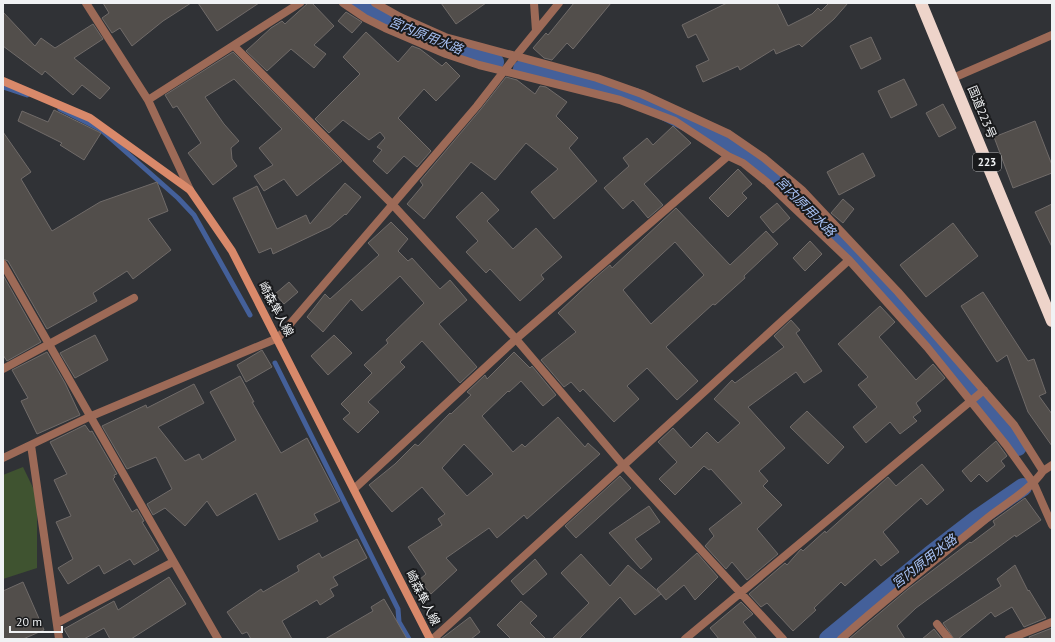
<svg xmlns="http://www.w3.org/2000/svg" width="1055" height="642" font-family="'PT Sans','Noto Sans JP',sans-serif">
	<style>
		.green { fill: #3f5330 }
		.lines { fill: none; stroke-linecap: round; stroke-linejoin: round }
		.stream { stroke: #44609a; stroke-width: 5 }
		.canal { stroke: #44609a; stroke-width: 18 }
		.building { fill: #524e4b; stroke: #706b69; fill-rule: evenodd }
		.street { stroke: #9d6a57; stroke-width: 8 }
		.secondary { stroke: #d9896a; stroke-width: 8 }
		.highway { stroke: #eed4ca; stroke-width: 12 }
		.labels { text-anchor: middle; stroke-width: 4; stroke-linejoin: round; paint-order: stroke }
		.shield { fill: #191a1c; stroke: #b0b1b3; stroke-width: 1 }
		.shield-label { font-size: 11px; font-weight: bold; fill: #f0f2f4 }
		.street-label { font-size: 12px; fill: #f0f2f4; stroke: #191a1c }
		.water-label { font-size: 13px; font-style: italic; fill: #a7c1f4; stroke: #191a1c }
	</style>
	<rect width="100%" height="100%" fill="#303236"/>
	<path class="green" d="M23,467l14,29v72l-34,11v-104z"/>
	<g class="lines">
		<path class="stream" d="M3,87l24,8
			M60,109l40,20 78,69 16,17 56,100
			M275,363l123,246 1,13 10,17"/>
		<path class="canal" d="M360,3l36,22 99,37
			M522,69l113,28 71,35 40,23 30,20 99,102 91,104 52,66
			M828,639l102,-84 48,-37 45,-31"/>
	</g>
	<path class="building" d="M103,3h88l-28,18 -31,25 -12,-18 -8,5 -10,-15 7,-5z
		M198,3h61l-42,28z
		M308,3h4l22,23 -20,19 12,9 -12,14 -23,-19 -24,22 -21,-20 25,-23 11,-7 3,3z
		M441,3h45l-30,21z
		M574,3h37l-38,46 -6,-6 -15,17 -8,-2 -11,-10 13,-15 2,2z
		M727,3h50l11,23 24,-12 6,-6 3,3 8,-8h19l-14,16 -32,28 -3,-3 -23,10 -2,-5 -34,21 -2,-4 -35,16 -7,-16 13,-6 -13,-26 -8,4 -6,-13z
		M3,12l32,34 6,-8 14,10 38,-24 10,15 -29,19 36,30 -10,11 -18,-14 -9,10 -28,-24 -3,4 -39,-29z
		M346,12l16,10 -10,11 -14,-12z
		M366,32l32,30 14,-16 8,3 22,17 4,-4 14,14 -24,25 -12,-12 -26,29 33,33 -14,16 -13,-11 -17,18 -14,-13 9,-11 -5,-3 8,-9 -5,-6 -11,8 -26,-20 -14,13 -14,-14 45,-45 -17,-17z
		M871,37l10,22 -20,10 -11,-23z
		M233,52l109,109 -45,35 -13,-17 -20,12 -10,-15 19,-11 -14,-17 23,-19 -48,-50 -29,18 19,27 15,17 -8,7 1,11 5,7 -24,19 -25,-32 13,-10 -24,-37 -4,2 -8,-13z
		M506,77l11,3 18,14 5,-8 6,1 21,15 -11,14 22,22 -9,10 28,33 -43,38 -23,-27 27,-23 -32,-26 -31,37 -24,-18 -47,57 -17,-15 16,-19 -3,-4 61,-72z
		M904,79l13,26 -26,13 -13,-27z
		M943,104l13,24 -17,9 -13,-24z
		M54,110l47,23 -17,27 -24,-15 2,-2 -44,-22 4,-10 26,11z
		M1035,121l17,44v8l-39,15 -19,-51z
		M673,126l18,17 -47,41 19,21 -15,13 -15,-18 -10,9 -19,-21 25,-22 -6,-8 24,-20 6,7z
		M3,132l28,40 -10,7 31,52 48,-29 57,-20 11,29 -20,8 23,31 -38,29 -6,-8 -34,22 4,8 -50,28 -39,-68 -5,-2z
		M863,153l12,23 -36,19 -12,-23z
		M738,169l14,15 -10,9 5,5 -19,19 -19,-19z
		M345,183l16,14 -15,18 -1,-1 -15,13 -57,27 -2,-6 -12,5 -26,-55 24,-12 20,43 29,-14 4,9z
		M482,192l17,18 -12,11 26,28 23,-21 26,29 -21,18 3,4 -24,22 -30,-32 -4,4 -20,-21 12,-11 -22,-24z
		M843,199l11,10 -11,14 -12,-10z
		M777,203l13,15 -17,15 -13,-16z
		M1052,204v43l-17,-35z
		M676,208l54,57 36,-34 12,13 -34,32 1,2 -30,27 -2,-1 -47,43 32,34 -21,19 -30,-32 -20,18 12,13 -25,23 -31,-33 -3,3 -9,-10 -7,5 -23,-27 35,-28 -18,-19 37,-35 15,-13 2,3zM675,242l29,33 -53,49 -28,-34z
		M391,222l17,17 -10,12 10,10 4,-3 28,31 10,-9 17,20 -28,24 38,43 -17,16 -38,-42 -22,21 5,5 -37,35 11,10 -21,21 -15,-14 7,-6 -9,-9 31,-31 -8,-8 24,-22 -2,-3 38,-37 -24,-27 -38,35 -11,-12 -28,33 -16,-15 18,-23 5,5 49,-44 -11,-12z
		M953,223l25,33 -52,41 -26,-32z
		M810,241l12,13 -17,17 -12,-13z
		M3,275l38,67 -34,19 -4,-6z
		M289,282l9,10 -14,12 -9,-10z
		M983,292l45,69 6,-2 12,34 -7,3 13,18v32l-24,-34 -21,-57 -10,7 -36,-56z
		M880,306l15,16 -16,15 37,43 17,-16 12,14 -29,25 5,8 -8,6 4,4 -17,13 -10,-12 -24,21 -13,-16 24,-20 -19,-22 10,-8 -30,-33z
		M791,320l9,10 -4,3 26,38 -18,12 -8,-11 -48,35 37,41 -26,23 9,10 -5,5 19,19 -25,24 21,25 -31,26 -15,-18 -6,7 -21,-23 9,-10 -5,-7 33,-26 -31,-34 -2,1 -5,-4 -29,29 -16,-16 18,-17 -19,-20 15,-14 18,20 16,-16 11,11 22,-20 -26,-24 18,-19 3,3 49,-36 -10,-11z
		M95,335l13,25 -33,18 -15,-25z
		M334,335l18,18 -24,22 -17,-19z
		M262,350l10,17 -26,15 -9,-17z
		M47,352l18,31 15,32 -43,19 -16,-33 7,-3 -16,-28z
		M514,352l16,16 2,-2 24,29 -13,11 -22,-25 -12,11 -1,-1 -26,25 31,36 9,-8 3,3 33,-30 27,30 3,-4 12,11 -73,65 -3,-4 -27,23 -8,-10 -43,30 11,12 -26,24 -12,-14 7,-6 -18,-27 34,-22 -4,-6 7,-5 -23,-27 -30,25 -23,-27 26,-21 20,-20 3,2 32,-33 1,1 20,-19 -4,-3 18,-17 2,4zM464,444l29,30 -26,22 -25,-28z
		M240,376l14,26h-2l29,51 26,-15 33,63 -26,13 4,7 -39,19 -23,-47 -39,23 -10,-15 -22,25 -20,-18 -12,7 -6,-11 25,-15 -16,-32 -29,12 -25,-43 44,-21 1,3 47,-24 10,19 -46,24 27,34 14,-7 3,6 34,-20 -26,-48z
		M807,411l37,36 -16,17 -38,-37z
		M85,425l5,7 2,-1 25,43 -3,1 1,2 -2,2 19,33 5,-3 7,12 -2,1 17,28 -25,15 -4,-6 -26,15 -5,-9 -31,19 -10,-16 15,-9 -17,-37 15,-6 -17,-36 13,-6 -17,-32z
		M996,441l11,15 -6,5 4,5 -18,16 -8,-8 -8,8 -9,-11z
		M922,464l22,26 -17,15 -6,-7 -38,34 16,20 -18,14 -6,-7 -30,27 -4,-4 -27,26 2,2 -23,21 -26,-28 -6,4 -12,-13 36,-31 2,2 14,-16 2,2 22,-20 1,2 62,-56 8,9z
		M620,476l11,12 -55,50 -11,-12z
		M1025,498l16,22 -25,17 -1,-2 -99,73 -19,18 8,13h-56l59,-50 62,-47 1,1 24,-18 -2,-4z
		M649,506l11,16 -25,17 17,20 -11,10 -32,-36z
		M357,539l10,19 -34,19 5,8 -8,4 4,7 -14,9 -3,-5 -35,21 10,18h-41l-4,-7 -5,2 -15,-22 34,-23 2,3 36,-21 -2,-5 22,-13 3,5z
		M697,553l21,24 -23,23 -11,-15 -18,15 -9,-11z
		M581,554l29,32 18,-21 33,29 -26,21 -15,-18 -41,42h-27l37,-36 -28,-30z
		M535,559l12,15 -24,21 -12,-14z
		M1015,565l13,26 1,-1 17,28 -22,9 -12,-20 -17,10 -4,-5 -33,27h-4l-11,-16 58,-37 -4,-7z
		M169,577l17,27 -55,35h-21l-6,-11 -20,11h-14l-6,-10 50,-28 4,9z
		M23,582l21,48 -21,9h-20v-48z
		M384,599l23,40h-82l48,-28 -2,-4z
		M521,601l16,15 -7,7 16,16h-35l-14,-14z
		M741,602l12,12 -10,8 14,17h-38l-9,-11z
		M470,617l10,15 -9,7h-30z
		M1052,628v11h-22l-1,-2z
		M934,629l8,10h-20z"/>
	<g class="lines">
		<path class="street" d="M86,3l62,97 42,90
			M343,3l22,15 20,10 61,26 33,11 141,35 55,21 53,35 15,7 25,20 81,77 78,87 79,98 28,39 18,41
			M375,3l25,14 45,20 152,41 45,16 87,40 35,24 38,32 96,102 116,133 29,46c-14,20 -37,32 -57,48 -49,40 -98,78 -145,120
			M534,3l2,28
			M234,46l159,159 123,134 107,126 160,174
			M953,78l99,-43
			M148,100l152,-97
			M3,264l215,375
			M3,369l131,-71
			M31,445l28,194
			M3,458l86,-41 189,-79 199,-232 38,-49 44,-54
			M1043,471l9,-6
			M354,489l162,-150 212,-183
			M57,623l116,-61
			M937,624l12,15
			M433,639l416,-379
			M685,639l299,-249
			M1009,639l43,-17"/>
		<path class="secondary" d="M3,81l87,37 100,72 42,61 198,388"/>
		<path class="highway" d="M921,3l131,318"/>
	</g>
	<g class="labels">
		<rect class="shield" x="973" y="153" width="28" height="18" rx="3"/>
		<g class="shield-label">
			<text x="987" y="166">223</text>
		</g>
		<g class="street-label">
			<text transform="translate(982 112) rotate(68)" y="4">国道223号</text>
			<text transform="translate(276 309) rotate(62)" y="4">崎森隼人線</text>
			<text transform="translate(423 598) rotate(63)" y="4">崎森隼人線</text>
		</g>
		<g class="water-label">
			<text transform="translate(426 35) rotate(22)" y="5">宮内原用水路</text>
			<text transform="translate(806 206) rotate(45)" y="5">宮内原用水路</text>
			<text transform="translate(924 561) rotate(-38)" y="5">宮内原用水路</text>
		</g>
	</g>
	<rect width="1055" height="642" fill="none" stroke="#f0f2f4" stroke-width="8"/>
	<path d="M10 626v6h52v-6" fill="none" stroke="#f0f2f4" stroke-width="2"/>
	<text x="16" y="626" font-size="12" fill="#f0f2f4" stroke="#191a1c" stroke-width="3" paint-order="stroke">20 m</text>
</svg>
